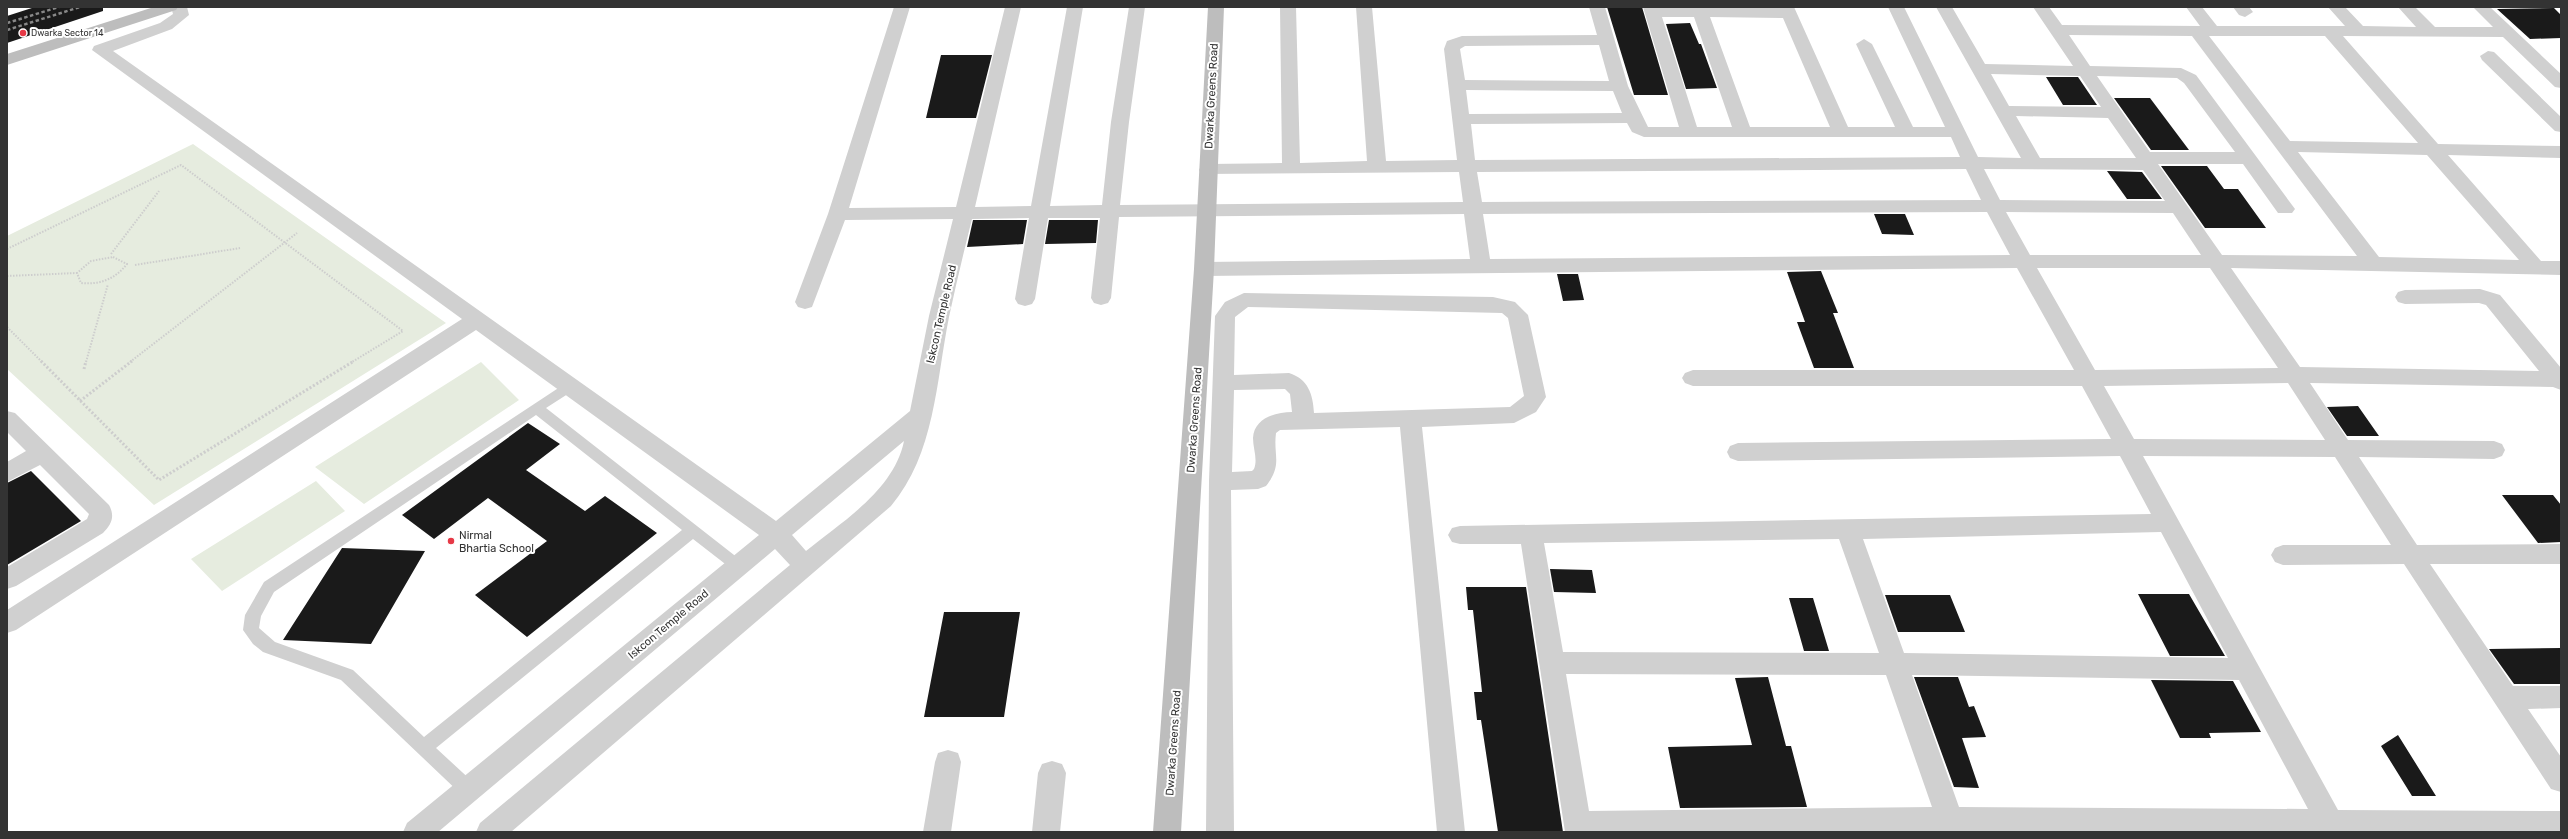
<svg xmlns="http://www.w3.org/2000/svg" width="2568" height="839" font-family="Rubik,sans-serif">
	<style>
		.green { fill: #e6ecdf }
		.building { fill: #1a1a1a }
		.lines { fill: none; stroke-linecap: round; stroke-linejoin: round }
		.path-far1 { stroke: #cdcdcd; stroke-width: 2; stroke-dasharray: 1.5 1.5; stroke-linecap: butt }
		.path { stroke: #cdcdcd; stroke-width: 3; stroke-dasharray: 2 2; stroke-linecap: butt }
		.lane { fill: #d0d0d0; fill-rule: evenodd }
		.street { fill: #d0d0d0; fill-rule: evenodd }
		.secondary { fill: #bdbdbd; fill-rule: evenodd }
		.rail { stroke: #888; stroke-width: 2.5; stroke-dasharray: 3.5 2.5; stroke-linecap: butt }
		.poi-dot { fill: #e63946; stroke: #fff; stroke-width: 1.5 }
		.labels { text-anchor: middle; stroke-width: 4; stroke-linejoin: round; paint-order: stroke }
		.far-poi-label { font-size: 9px; fill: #333; stroke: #fff; text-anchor: start }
		.street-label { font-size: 11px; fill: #333; stroke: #fff }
		.poi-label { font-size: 11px; fill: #333; stroke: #fff; text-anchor: start }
	</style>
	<rect width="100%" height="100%" fill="#fff"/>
	<path class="green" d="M193,144l253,179 -292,182 -147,-136v-133z
		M481,362l38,38 -155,104 -49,-37z
		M316,481l29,30 -123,80 -31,-32z"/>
	<path class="building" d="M35,7h68v4l-96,32v-27z
		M1607,7h35l26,88h-34z
		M2554,8l7,7v23l-31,1 -33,-30z
		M1690,23l9,21h2l16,44 -31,1 -20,-65z
		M941,55h51l-16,63h-50z
		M2046,77h32l19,28h-34z
		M2114,98h36l39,52h-38z
		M2161,166h46l17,23h14l28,39h-61z
		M2107,171l35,1 20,27h-35z
		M1874,214h31l9,21 -32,-1z
		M973,220h54l-4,24 -56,3z
		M1049,220h49l-2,23 -51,1z
		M1821,271l17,42h-5l21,55h-40l-17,-46h8l-18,-50z
		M1557,274h21l6,26 -21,1z
		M2358,406l21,30h-32l-20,-29z
		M528,423l32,21 -34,26 59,41 20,-15 52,37 -130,104 -52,-42 72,-54 -59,-43 -54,41 -32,-24z
		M31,471l50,50 -74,44v-82z
		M2502,495h51l8,10v37l-23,1z
		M342,548l83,3 -54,93 -88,-4z
		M1550,569l42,1 4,23 -42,-1z
		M1466,587h60l37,245h-65l-17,-112h-4l-3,-28h8l-9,-82h-5z
		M2138,594h51l36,62h-55z
		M1885,595h65l15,37h-67z
		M1789,598h24l16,53h-25z
		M944,612h76l-16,105h-80z
		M2561,648v36h-47l-25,-35z
		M1768,677l18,69h5l16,61 -127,1 -12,-61 84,-2 -17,-67z
		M1914,677h44l11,30 5,-1 12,31 -24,1 17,50 -25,-1z
		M2151,680l82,1 28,51 -52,1 2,5h-31z
		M2398,735l38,61h-24l-31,-50z"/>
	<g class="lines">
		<path class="path-far1" d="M7,249l174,-84 222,166 -51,31
			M111,254l48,-63
			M113,257l14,7c-12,15 -27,21 -46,19l-4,-10 14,-12z
			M135,265l105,-17
			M7,276l70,-3
			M7,327l35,35
			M86,362l22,-78
			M130,362l167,-129"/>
		<path class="path" d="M41,361l118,119 195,-119
			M84,369l2,-8
			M80,401l52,-40"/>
		<path class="lane" d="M569,381l5,1 2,4 -2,4 -28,18 197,154 3,4 -3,4 -5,2 -5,-2 -40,-31 -257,209 39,36 3,6 -3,6 -6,2 -6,-2 -122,-116 -78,-28 -10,-8 -10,-14 2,-15 19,-33zM536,415l146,115 -258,207 -71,-67 -78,-28 -16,-14 2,-12 13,-24z"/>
		<path class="street" d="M171,7h16l2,8 -17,14 -59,22 663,470 134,-110 19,-95 24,-97 -108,1 -33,87 -7,2 -7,-2 -3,-5 33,-88 66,-207h16l-61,201 107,-1 49,-200h16l-46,200 56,-1 36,-199h16l-33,199 52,-1 9,-83 18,-115h16l-16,115 -9,83 343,-3 -4,-30 -258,2 -2,-4 2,-4 7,-2 74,-1 -2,-156h16l4,156 67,-2 -11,-154h16l14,154 71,-1 -13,-111 3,-8 15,-5 135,-1 -8,-28h16l23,79 20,41h31l-36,-120h151l54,120h47l-39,-83 8,-5 8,5 41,83h32l-57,-120h16l74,150 43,1 -85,-151h16l33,57 88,2 -40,-59h16l13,18 138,1 -14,-19h16l15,19h128l-17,-19h17l18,19 53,1 -18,-20h17l20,20h58l-20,-20h17l71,67v14l-6,-1 -52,-50 -160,-1 95,108 123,2v12l-113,-3 93,106h20v14l-330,-7 69,99 239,4 -53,-66 -7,-2 -74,1 -7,-2 -3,-5 3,-5 7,-2 75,-1 20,6 61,73v22l-8,-3 -243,-4 38,57 146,1 8,3 3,6 -3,6 -8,3 -135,-2 58,88 144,-1v20h-131l83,122h48v22l-33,1 33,48v35l-10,-3 -147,-225 -121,1 -8,-3 -4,-7 4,-7 8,-3h108l-56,-88 -192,-1 195,354 223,1v21h-996l-44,-288h-61l-8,-2 -4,-7 4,-7 8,-2 691,-12 -31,-58 -382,5 -8,-3 -3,-6 3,-6 8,-3 373,-4 -29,-53h-389l-8,-3 -3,-5 3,-5 8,-3h381l-57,-102 -813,8 -7,-2 -3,-5 3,-5 7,-2 266,-3 -6,-45 -345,3 -8,81 -3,5 -7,2 -7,-2 -3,-5 9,-80h-52l-13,81 -3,5 -7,2 -7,-2 -3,-5 14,-81 -57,1c-8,32 -16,65 -23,98 -13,65 -14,137 -58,189l-380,326h-35l4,-9 310,-258 -15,-16 -337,283h-35l4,-9 352,-288 -283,-205 -460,300 -9,3v-23l455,-291 -370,-269 2,-4 66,-23 13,-9zM1662,17h32l38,110h-35zM1710,17l73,1 47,109h-80zM2069,35l123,1 165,220 -135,-1 -64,-91h85l35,49h14l3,-4 -3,-4 -96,-130 -15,-7 -91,-2zM2209,36h116l93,107 -128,-2zM1599,45l10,36 -144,-1 -5,-31 5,-3zM1991,74l89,2 21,31 -92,-1zM2097,76l80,2 7,5 51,69h-85zM1466,90l147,1 9,22 -153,1zM2016,116l92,2 28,40h-96zM1627,123l5,9 12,5h307l9,20 -485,3 -4,-36zM2298,152l129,3 92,105 -140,-3zM1966,169l15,31 -499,2 -5,-30zM1984,169l159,1 22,31 -165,-1zM1987,212l23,43 -520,4 -7,-45zM2006,212l167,1 28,42h-171zM2037,268h173l68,100 -183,2zM2288,383l37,57 -191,-1 -30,-53zM904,441c-10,49 -61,80 -98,110l-14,-16zM2161,532l67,126 -324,-5 -41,-114zM1839,539l40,114 -316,-1 -19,-109zM1566,674l320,1 46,132 -343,4zM1912,675l327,5 69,129 -349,-2z
			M2233,7h16l4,5 -8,5 -6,-2z
			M2488,51l6,1 67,65v15l-6,-1 -73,-71 -2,-4z
			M1244,293l249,4 22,5 13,13 18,82 -10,15 -22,11 -92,4 43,405h-28l-37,-405 -120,3 -4,3c-3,23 7,31 -10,53l-8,3 -27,1 3,342h-28l3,-351 6,-165 10,-14zM1248,307l254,6 6,5 16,78 -14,11 -196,6c-1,-19 -6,-34 -25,-40l-55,2 1,-58zM1285,389l5,5 2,18c-16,0 -38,6 -39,26 0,11 5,21 1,31l-2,2 -20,1 2,-82z
			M7,411l8,2 94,92c6,11 3,19 -6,28l-87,53 -9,3v-22l80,-48 2,-5 -49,-49 -33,17v-20l19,-11 -19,-19z
			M948,750l10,3 3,9 -10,70h-28l12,-70 3,-9z
			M1052,761l10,3 4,9 -6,59h-28l6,-59 4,-9z"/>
		<path class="secondary" d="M154,7h24l-2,3 -169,55v-11z
			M1208,7h16l-10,262 -33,563h-28l41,-563z"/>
		<path class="rail" d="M7,23l52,-16
			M7,30l73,-23"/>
	</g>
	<g class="poi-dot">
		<circle cx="23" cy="33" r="4"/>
		<circle cx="451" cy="541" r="4"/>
	</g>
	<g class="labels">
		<g class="far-poi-label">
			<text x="31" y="36">Dwarka Sector 14</text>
		</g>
		<g class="street-label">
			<text transform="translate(1211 96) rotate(-87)" y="4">Dwarka Greens Road</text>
			<text transform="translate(941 314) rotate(-77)" y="4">Iskcon Temple Road</text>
			<text transform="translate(1194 420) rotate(-86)" y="4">Dwarka Greens Road</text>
			<text transform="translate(668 624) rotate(-40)" y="4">Iskcon Temple Road</text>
			<text transform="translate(1173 743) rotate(-86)" y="4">Dwarka Greens Road</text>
		</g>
		<g class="poi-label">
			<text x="459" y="539">Nirmal<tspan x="459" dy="13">Bhartia School</tspan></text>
		</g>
	</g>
	<rect width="2568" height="839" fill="none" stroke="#333333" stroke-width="16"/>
</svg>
